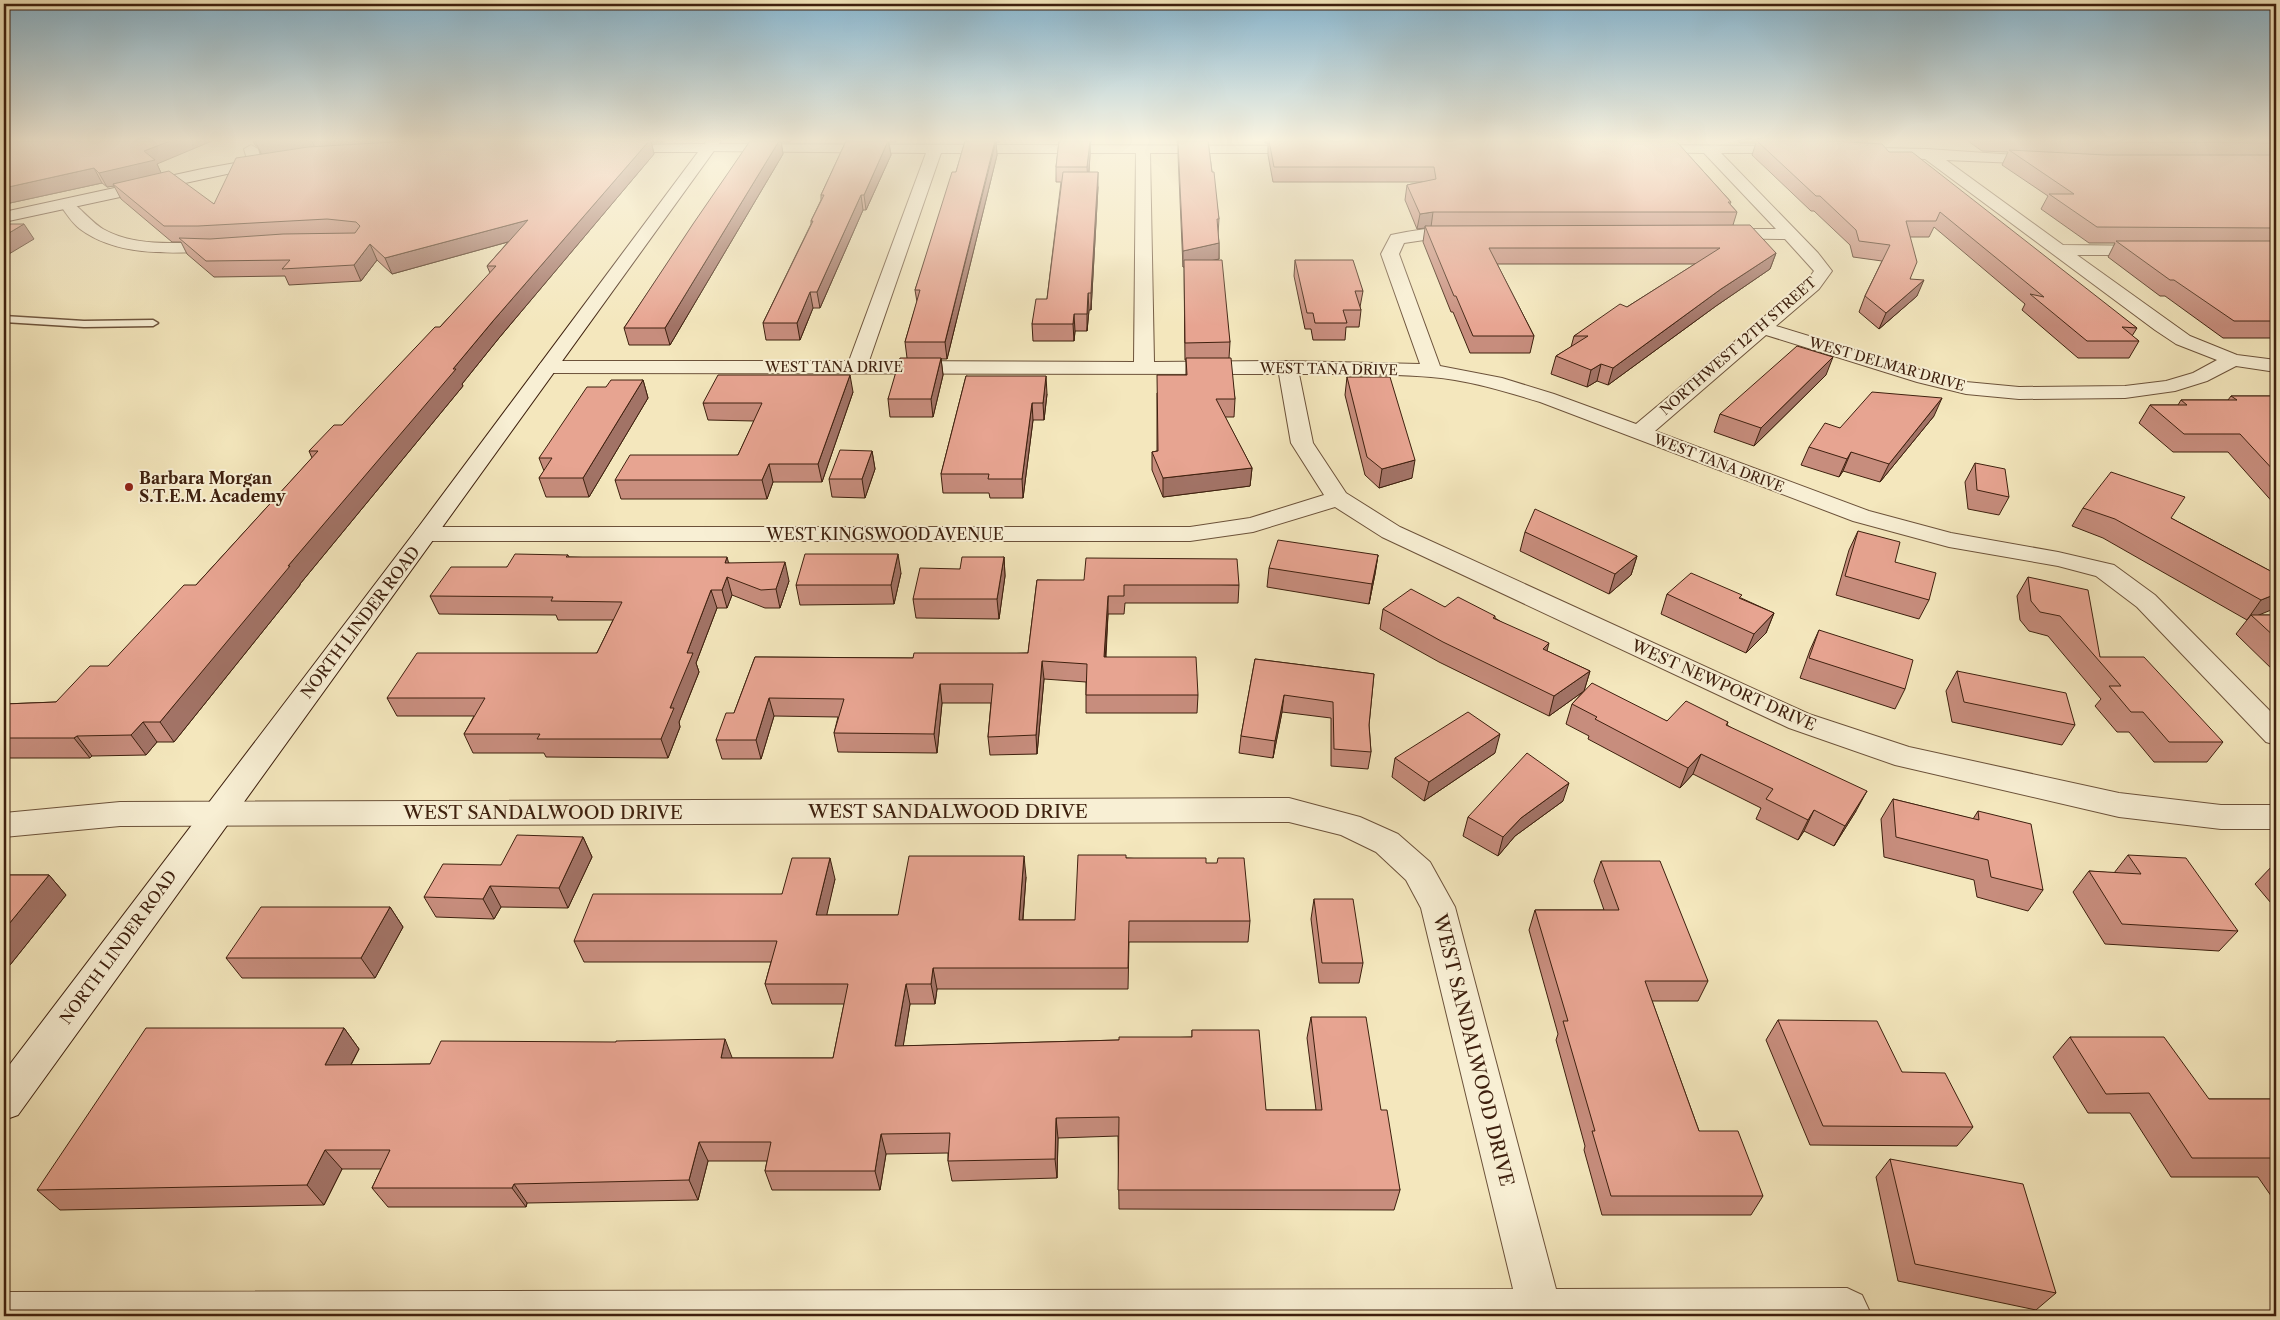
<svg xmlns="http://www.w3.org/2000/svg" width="2280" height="1320" font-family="'Libre Caslon Text',serif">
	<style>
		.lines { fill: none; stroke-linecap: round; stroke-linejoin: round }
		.lane-casing { stroke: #6c523a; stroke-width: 3 }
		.street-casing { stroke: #6c523a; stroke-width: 2 }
		.secondary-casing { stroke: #3e200e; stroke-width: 2 }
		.lane { fill: #f8efd4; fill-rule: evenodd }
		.street { fill: #f8efd4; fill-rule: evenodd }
		.secondary { fill: #f8efd4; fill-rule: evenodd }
		.wall { fill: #c78d7d; stroke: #3e200e }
		.shaded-wall { fill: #a27366; stroke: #3e200e }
		.building { fill: #e7a491; stroke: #3e200e }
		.poi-dot { fill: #8f2418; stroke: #f8efd4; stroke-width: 2 }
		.labels { text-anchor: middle; stroke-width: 4; stroke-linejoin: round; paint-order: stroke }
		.far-street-label { font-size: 14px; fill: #3e200e; stroke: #f8efd4 }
		.poi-label { font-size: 16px; font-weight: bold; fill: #3e200e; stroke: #f8efd4; text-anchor: start }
		.street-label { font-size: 16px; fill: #3e200e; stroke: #f8efd4 }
		.near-street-label { font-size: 19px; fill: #3e200e; stroke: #f8efd4 }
	</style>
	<rect width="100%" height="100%" fill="#f4e7bd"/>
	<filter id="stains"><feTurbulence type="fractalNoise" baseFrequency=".004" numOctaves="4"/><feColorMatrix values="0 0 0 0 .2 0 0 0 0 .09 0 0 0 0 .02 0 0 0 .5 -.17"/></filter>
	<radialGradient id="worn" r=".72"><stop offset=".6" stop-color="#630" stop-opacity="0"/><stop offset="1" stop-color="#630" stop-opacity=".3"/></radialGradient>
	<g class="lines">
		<g class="lane-casing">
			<path id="lane" d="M4,316l80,5 69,-1 5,3 -5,3 -69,1 -80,-5z"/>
		</g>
		<g class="street-casing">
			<path id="street" d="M709,144l601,2 2,3 -2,3 -5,1h-155l4,209 134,-1 132,3 -39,-110 10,-19c23,-5 53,-10 77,-5l2,4 -2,4 -37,1 -27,4 -5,11 41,112 62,12 52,16 82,30 171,-143 7,-10 -29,-32 -71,-1 -2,-4 2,-4 6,-1h56l-72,-76 -63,-1 -2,-3 2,-3 5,-1 152,1 2,3 -2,3 -5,1h-72l97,100 14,18 -13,18 -43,37 154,47 36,9 53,5 106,-1 41,-5 27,-8 24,-13 -41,-16 -21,-14 -230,-171 -47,-3 -7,-4 7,-4 49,1 120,8 2,3 -7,4 -96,-4 117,85 93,1 3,4 -3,4 -6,1h-73l113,81 47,19 39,5v12l-40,-6 -29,15 -32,10 -50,7 -106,1 -53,-5 -49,-12 -151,-47 -111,96 214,80 82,22 107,19 56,13 41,30 121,122v28l-10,-3 -129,-135 -41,-31 -38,-10 -109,-19 -96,-26 -313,-119c-36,-11 -72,-22 -109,-25 -44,-4 -88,-3 -132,-3l14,69 33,50 54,34 409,187 100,33 210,46 102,12h55v24h-55l-102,-12 -224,-52 -106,-37 -407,-191 -47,-30 -82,25 -63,9h-764l-9,-2 -3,-5 3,-5 9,-2h764l60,-9 74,-23 -33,-52 -12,-69 -731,-1 -7,-2 -3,-4 3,-4 7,-2h301l77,-208 -222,-2 -2,-3 2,-3zM941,153h195l-2,209 -265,-1z
				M251,145l7,4 4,14 -3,3h-10l-5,-17z
				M68,200c7,2 23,22 35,29 33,19 80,14 117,12l6,1 3,4 -3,4 -6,1c-46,2 -101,7 -140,-22 -8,-6 -14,-16 -20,-24l2,-3z
				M1289,798l71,19 38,17 32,28 25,45 101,382 291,-1 15,7 7,15 -3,6h-1862v-24l1509,-3 -92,-381 -15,-28 -30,-28 -35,-17 -52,-13 -1169,4 -116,11v-24l116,-11z"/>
		</g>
		<g class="secondary-casing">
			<path id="secondary" d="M706,141h15l-703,974 -14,5v-48l413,-543 281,-377h-82l-5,-1 -2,-3 2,-3 94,-1z
				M268,157l7,4 -2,3 -269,58v-10l198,-43z"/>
		</g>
		<use href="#lane" class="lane"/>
		<use href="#street" class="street"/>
		<use href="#secondary" class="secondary"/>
	</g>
	<path class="wall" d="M4,141l153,23 4,9 53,31 47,-50 -3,-7 -3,-2 -2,-4h411v1h-13l3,12 -155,184 -37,46 1,2 -163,198v1l-126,157h-17l-11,13 -54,1 -2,2h-84l-2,3v-57l52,-2 52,-36 88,-81 116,-127 -3,-7 33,-26 98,-98 50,-54 -3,-7 21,-24 -116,32 -15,-14 -16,21 -72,4 -4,-9 -71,1 -27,-23 -6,-12h-9l-51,-43 -7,-13 -7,1 -5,-4 -92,20 -6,1z
		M750,141h41l-1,1h-9l2,12 -113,191h-41l-5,-17z
		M846,141h50v1h-7l2,13 -25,55h-3l-43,98h-7l-13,32h-34l-3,-17 48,-99v-3l10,-21v-5z
		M965,141h35v1h-4l1,13 -50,204h-6l2,16 -10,42h-43l-2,-18 19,-41 -2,-16 12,-40 -2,-12 41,-118z
		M1059,141h32v1h-1v13l-1,17 9,15 -7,123h-2l-2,21h-12l-1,10h-41l-1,-17 15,-25 14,-117h-5v-15z
		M1177,141h31l4,31 7,47 -1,15 1,9v16l-7,1 18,82 -1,16 6,41 -1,18h-9l27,51 -2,18 -87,11 -11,-27v-18l5,-1v-58l29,-18v-15h-1l-1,-93h-1l-5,-112v-12h-1z
		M1265,141h411l55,61 -1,2 7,8 -4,13 43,28 -6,16 -54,37 -108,79 -11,-4 -10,6 -36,-13 5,-18 15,-9 3,-11 53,-29 68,-43h-198l37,72 -4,17h-60l-17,-41h-2l-28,-70 2,-14 -8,1 -12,-29 2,-15 16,-3h-150l-5,-27v-12h-3z
		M1738,141h130l-1,2 22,9 248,176 -5,8 7,5 -10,17h-51l-56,-48 3,-6 -91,-77 -5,10h-19v42l7,17 -38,33 -20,-17 6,-16 17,-35 -29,-4 -3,-12 -36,-34h-3l-59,-56 4,-12h-16z
		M1968,141h308v197h-53l-58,-42h-5l-52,-39 7,-14h-26l-48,-34 7,-13 -46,-31 6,-13 -26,-1z
		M1295,260l68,31 -3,16 1,3 -2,17h-13l-1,13h-32l-2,-11h-6l-11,-53z
		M1826,375l-72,71 -40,-14 6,-18z
		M966,376l81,18 -3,26h-11l-10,78h-33l-1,-5h-46l-2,-19z
		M1347,377l65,101 -33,10 -14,-13 -20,-80z
		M643,380l5,18 -59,99h-43l-7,-19 5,-7 -5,-13 67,-71z
		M2276,391v115l-48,-54h-55l-34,-29 11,-18h28l3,-5h47l3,-4h42z
		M853,392l-31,90h-49l-6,17h-146l-6,-19 123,-25 16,-34 -46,-1 -5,-17z
		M1934,416l-54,66 -37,-11 -4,6 -38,-12 8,-18 31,-19z
		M872,451l3,18 -10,29 -33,-1 -3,-18z
		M1975,463l34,34 -10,18 -31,-6 -3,-27z
		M2083,508l88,10 105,56 -16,41h16v58l-40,-39 11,-14 -144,-82 -31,-12z
		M1858,531l37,31 34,38 -10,19 -83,-24 13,-45z
		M1525,532l112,24 -6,19 -22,19 -89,-43z
		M568,555l1,2 160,6 60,18 -9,27h-15l-33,-13 -5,13h-10l-21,55 3,9 -20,50 1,5 -12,31 -122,-1 -2,-4h-71l-9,-19 10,-18h-77l-10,-18 210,-45 16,-33h-55l-2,-5 -117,-1 -9,-18 77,-29z
		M1378,555l-3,19 -6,30 -102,-17 2,-19z
		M1004,557l1,19 -6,43 -83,-1 -3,-19 47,-30z
		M901,573l-7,31 -94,1 -4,-20z
		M2028,577l72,80 123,85 -16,20h-53l-25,-30h-12l-22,-26 6,-7 -53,-63 -19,-5 -9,-11 -3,-24z
		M1037,580l202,5 -1,18h-113l-1,11h-16l-2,43 92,38 -1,18h-111v-31l-42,-3 -7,75 -47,1 -2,-18 3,-34h-49l-5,50 -99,-1 -4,-19 4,-16 -64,-1 -13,43h-39l-6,-19 18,-27 21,-56 158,1 115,-5z
		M1667,594l74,4 33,15 -8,20 -20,20 -85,-39z
		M1445,607l50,9v2l52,33 43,20 -6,20 83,30 61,1 -1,3 129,86 -22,35 -30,-15 -6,9 -42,-21 5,-11 -68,-34 -13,14 -92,-49 1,-3 -23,-12 6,-20 12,-13 -35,25 -110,-54 -59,-33 3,-20z
		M1819,630l86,59 -10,20 -95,-31 10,-28z
		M1255,659l119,15 -5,51 2,27 -3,17 -37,-3v-48l-49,-6 -9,46 -34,-5 2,-17z
		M1957,671l118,54 -13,20 -110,-23 -6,-31z
		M1495,753l-71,48 -32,-24 3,-19z
		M1893,799l80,20 5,-8 65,79 -15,21 -51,-14 -3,-17 -90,-23 -3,-38z
		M1563,801l-48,35 -17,20 -35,-20 5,-19z
		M583,837l9,20 -24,51 -67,-1 -7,12 -58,-2 -12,-20 77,-32z
		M2128,855l110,76 -19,20 -114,-7 -32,-52 16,-21 25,2z
		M1126,858l80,5 44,58 -2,21h-119l-1,47h-191l-2,15h-25l-7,42 216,-6 73,-3v-7l74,80h50l-9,-72 4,-21 70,93 19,80 -6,20 -275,-1 -1,-73 -60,2 -1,40 -105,3 -4,-20v-8l-62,1 -6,36h-108l-7,-19 2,-10h-59l-10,39 -171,3 -1,4h-138l-16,-19 9,-19h-39l-18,36 -264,5 -23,-20 307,-162 15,21 -8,16 79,-1 303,-6h100l11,-54h-72l-7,-20 6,-22h-187l-10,-21 208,-47 53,-15 -9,36h72l128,-38 -3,43h52z
		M1601,861l107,120 -10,20h-46l47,130 64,65 -12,19h-149l-18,-65 1,-4 -29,-106 2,-6 -29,-104 6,-20h69l-10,-29z
		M2274,864h2v45l-21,-25z
		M4,875h45l17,20 -56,70h-6z
		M1314,899l49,64 -4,20h-40l-8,-64z
		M390,907l13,20 -28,51h-133l-16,-20z
		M1778,1020l124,52 71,55 -16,19 -147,-1 -44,-105z
		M2070,1037l139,62h67v104l-18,-26h-87l-41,-64h-42l-35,-56z
		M1890,1159l166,134 -20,17 -138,-29 -22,-104z"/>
	<path class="shaded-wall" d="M170,141h42l-55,23 5,11 -49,9 1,2 -7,1 -8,-14 45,-22z
		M255,141h57l3,7 -53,7z
		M649,141h2l3,13 -155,184 -37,46 1,2 -163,198v1l-126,157 -14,-20 128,-156 205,-245z
		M779,141h2l2,13 -113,191 -5,-17z
		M888,141l3,14 -25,55 -2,-15z
		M996,141l1,14 -50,204 -2,-17z
		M1090,141v14l-2,27 -1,-15z
		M94,168l8,15 -92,20 -6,1v-16z
		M1098,172v15l-7,123v-17z
		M861,195l2,15 -43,98 -3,-16z
		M1433,212l-2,15 -6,-1v2l-8,1 3,-15z
		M528,220l5,15 -141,39 -7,-16z
		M24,224l10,15 -30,18v-21z
		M1219,243v16l-36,8v-16z
		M370,244l7,16 -16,21 -7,-16z
		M1776,253l-6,16 -54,37 -108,79 5,-17 108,-79z
		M1924,280l-7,16 -38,33 7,-16z
		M810,292l3,16 -13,32 -3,-17z
		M1088,293l1,17 -2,21v-17z
		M1074,314l1,17 -1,10 -1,-17z
		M1833,357l-7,18 -72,71 7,-18z
		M941,358l2,17 -10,42 -2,-18z
		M1601,364l-4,17 -10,6 4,-17z
		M850,375l3,17 -31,90 -4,-18z
		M1046,376l1,18 -3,26 -1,-17z
		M643,380l5,18 -59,99 -6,-19z
		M1942,398l-8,18 -54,66 9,-18z
		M1032,403l1,17 -10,78 -1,-19z
		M872,451l3,18 -10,29 -3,-19z
		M1851,452l-8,19 -4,6 8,-18z
		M1415,460l-3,18 -33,10 3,-19z
		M769,464l4,18 -6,17 -5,-19z
		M1252,468l-2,18 -87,11v-19z
		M898,554l3,19 -7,31 -3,-19z
		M1378,555l-3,19 -6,30 3,-20z
		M1637,556l-6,19 -22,19 6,-20z
		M727,557l5,18 -7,-12z
		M1004,557l1,19 -6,43 -2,-20z
		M785,562l4,19 -9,27 -4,-19z
		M727,577l5,18 -5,13 -5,-18z
		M711,590l6,18 -21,55 3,9 -20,50 1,5 -12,31 -7,-19 26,-86z
		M2276,594v14l-22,9 -3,-2 -4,5 14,-20z
		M1108,596v18l-4,62v-19z
		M1774,613l-8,20 -20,20 8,-19z
		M1549,643l-5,20 -1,-14z
		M1042,661l2,18 -7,75 -1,-19z
		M1590,671l-6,20 -35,25 5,-20z
		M940,684l2,19 -5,50 -3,-19z
		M1284,695l-2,17 -9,46 2,-17z
		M769,698l5,18 -13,43 -5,-19z
		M143,722l14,20 -11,13 -15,-20z
		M1500,734l-5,19 -71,48 5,-19z
		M77,736l15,20 -2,2 -16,-20z
		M1701,754l-8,20 -13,14 8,-20z
		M1569,783l-6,18 -48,35 -17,20 5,-19 18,-19z
		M1867,791l-11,20 -22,35 11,-20z
		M1814,810l-10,21 -6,9 10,-20z
		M583,837l9,20 -24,51 -9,-20z
		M1024,856l2,21 -5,64 -2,-21z
		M830,858l5,21 -13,57 -6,-21z
		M49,875l17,20 -56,70 -6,-6v-29z
		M490,886l11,21 -7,12 -11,-20z
		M390,907l13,20 -28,51 -14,-20z
		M933,968l4,21 -2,15 -4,-20z
		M906,984l4,20 -10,62 -5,-20z
		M344,1028l15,21 -19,36 -15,-20z
		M725,1039l8,21 -12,-2z
		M1056,1118l2,20 -1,40 -2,-19z
		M881,1134l5,20 -6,36 -5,-19z
		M699,1142l9,19 -10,39 -9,-20z
		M325,1150l17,19 -18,36 -17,-20z
		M514,1184l13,19 -1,4 -14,-19z"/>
	<path class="building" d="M4,141h166l-26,10 11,9 -56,13 -5,-5 -90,20z
		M410,141h239l-156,180 -40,48h3l-168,197h2l-130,156h-17l-12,13 -54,1 -3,2h-70v-34l52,-2 34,-36h18l76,-81h12l122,-134h-9l25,-26h8l93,-98h5l56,-61h-9l41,-46 -143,38 -15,-14 -16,21 -72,4 8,-9 -84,1 -27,-23 31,1 73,-5 72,-1 5,-7 -4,-4 -29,-3 -129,7h-34l-51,-42 56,-13 45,33 22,-46 72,-11z
		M750,141h29l-114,187h-41l69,-104z
		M846,141h42l-24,54h-3l-44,97h-7l-13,31h-34l50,-102h-2l13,-26h-3z
		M965,141h30l-50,201h-40l15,-52h-5l37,-118h4z
		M1059,141h31l-3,26h-31z
		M1178,141h30l4,31h2l5,47h-2l2,24 -36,8z
		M1269,141h407l55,61h-3l9,10h-304l-13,2 -13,-29 29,-6 -2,-12h-160z
		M1757,141h78l47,3 7,8h23l225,176 -15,-1 17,14h-52l-57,-47 14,3 -104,-85 -4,9h-30l11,41 -7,17 14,1 -38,33 -21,-17 25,-51 -31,-4 -3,-11 -36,-34h-4z
		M2092,141h184v2l-170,-1z
		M2009,150l97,5h170v73l-179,-1 -48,-33h25z
		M1063,172h35l-7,121h-3l-1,21h-13l-1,10h-41l4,-25h11z
		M4,224h20l-20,12z
		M1750,225l26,28 -55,36 -108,79 -12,-4 -10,6 -35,-14 32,-20h-14l46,-32 7,3 93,-59h-231l45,88h-61l-17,-40h-2l-29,-70z
		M2116,241h160v80h-42l-60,-41h-4z
		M1184,260h38l8,82 -45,1z
		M1295,260h58l10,31h-8l6,19h-18l4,13h-32l-2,-10h-6z
		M1797,346l36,11 -72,71 -41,-14z
		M900,358h41l-10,41h-43z
		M1186,358h45l4,41h-19l36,69 -89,10 -11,-26 6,-1 -1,-76h30z
		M718,375h132l-32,89h-49l-7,16h-147l15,-25h108l24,-52h-59z
		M966,376h80l-3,27h-11l-10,76h-34l1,-5h-48z
		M1347,377h43l25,83 -33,9 -15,-12z
		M611,380h32l-60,98h-44l13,-20h-13l48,-71h19z
		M1872,392l70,6 -53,66 -38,-12 -4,7 -38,-12 16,-24 15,5z
		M2231,396h45v77l-36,-39h-56l-34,-29h37l-6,-5h56z
		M840,450l32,1 -10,28h-33z
		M1975,463l30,6 4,28 -32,-7z
		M2111,472l74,25 -14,21 105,56v20l-15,6 -146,-81 -32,-11z
		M1535,509l102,47 -22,18 -90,-42z
		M1858,531l42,11 -5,20 41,11 -7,27 -84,-24z
		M1278,540l100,15 -6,29 -103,-16z
		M515,554l53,1 -2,2h161l-2,6 60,-1 -9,27 -15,1 -34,-13 -5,13h-11l-24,63h6l-23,55h4l-13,31h-124l3,-5h-76l21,-36h-98l30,-45h180l25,-51 -71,-1 2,-4 -123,-1 21,-29h56z
		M805,554h93l-7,31h-95z
		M962,557h42l-7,42h-84l7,-31 40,1z
		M1086,558l151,1 2,26h-115v11h-16l-4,61h92l2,38h-112l1,-31 -45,-3 -6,74 -48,2 5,-53h-53l-6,50 -100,-1 10,-34 -75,-1 -13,42h-40l10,-27h8l21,-56 158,1 1,-5h114l9,-73h47z
		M1691,573l51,22 -3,3 35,15 -20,21 -87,-40z
		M2028,577l60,13 12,67h44l79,85h-54l-26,-30h-12l-22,-26h12l-61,-70 -20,-4 -9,-11z
		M1411,589l34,18 13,-10 37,19 -2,2 56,25 -6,6 47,22 -36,25 -111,-54 -60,-33z
		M2251,615h25v23z
		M1819,630l94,30 -8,29 -96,-31z
		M1255,659l119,15 -5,51 2,27 -37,-3 -1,-47 -49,-7 -9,46 -34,-5z
		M1957,671l109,22 9,32 -111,-23z
		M1592,683l75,38 19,-20 42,21 -2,3 141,66 -22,35 -31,-16 -6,10 -42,-21 7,-10 -72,-35 -13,14 -93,-49 2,-2 -25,-13z
		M1468,712l32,22 -71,48 -34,-24z
		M1527,753l42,30 -48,35 -18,19 -35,-20z
		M1893,799l86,21 -1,-9 53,13 12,66 -52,-13 -3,-17 -92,-23z
		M517,835l66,2 -24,51 -69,-2 -7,13 -59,-2 19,-33 58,1z
		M1078,855h48v3h80v5h11l1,-5h26l6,63h-121l-1,47h-195l-2,16h-25l-11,62 224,-6v-3h73v-7h67l7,80h56l-11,-93h55l15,93h6l13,80h-282l1,-73 -63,1 -1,41 -107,2 2,-28 -69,1 -6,37h-110l6,-29h-72l-10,38 -175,4 -2,4h-140l18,-38h-65l-18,35 -270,5 109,-162h198l-19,37 105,-1 11,-23 175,1v-1l109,-2 -4,19h112l15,-74h-83l12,-43h-203l19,-47h189l10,-36h38l-14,57h82l11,-59h115l-5,64h56z
		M2128,855l58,3 52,73 -116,-7 -33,-53 52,3z
		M1601,861h59l48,120h-63l54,150h39l25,65h-152l-19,-65h3l-32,-110h5l-33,-111h84z
		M4,875h45l-45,55z
		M1314,899h39l10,64h-41z
		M261,907h129l-29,51h-135z
		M1778,1020l99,1 25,51 43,1 28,54 -150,-1z
		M2070,1037h94l45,62h67v59h-84l-43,-65 -43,1z
		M1890,1159l133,25 33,109 -141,-29z"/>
	<linearGradient id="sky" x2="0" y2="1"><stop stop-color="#89b8d2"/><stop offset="0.43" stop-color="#faf4e1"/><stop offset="1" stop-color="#faf4e1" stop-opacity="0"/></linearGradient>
	<rect width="2280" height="326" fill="url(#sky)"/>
	<circle class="poi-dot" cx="129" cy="487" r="5"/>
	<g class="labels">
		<g class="far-street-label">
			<text transform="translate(1738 346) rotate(-41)" y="5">NORTHWEST 12TH STREET</text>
			<text transform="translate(1887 364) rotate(16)" y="5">WEST DELMAR DRIVE</text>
			<text x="834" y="372">WEST TANA DRIVE</text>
			<text transform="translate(1329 369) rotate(1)" y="5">WEST TANA DRIVE</text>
			<text transform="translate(1719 463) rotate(21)" y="5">WEST TANA DRIVE</text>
		</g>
		<g class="poi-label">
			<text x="139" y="484">Barbara Morgan<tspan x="139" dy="18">S.T.E.M. Academy</tspan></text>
		</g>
		<g class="street-label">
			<text x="885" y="540">WEST KINGSWOOD AVENUE</text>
			<text transform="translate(360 622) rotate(-53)" y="6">NORTH LINDER ROAD</text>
			<text transform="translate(1724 685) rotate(24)" y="6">WEST NEWPORT DRIVE</text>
			<text transform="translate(118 947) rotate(-54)" y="6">NORTH LINDER ROAD</text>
		</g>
		<g class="near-street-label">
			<text x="948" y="818">WEST SANDALWOOD DRIVE</text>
			<text x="543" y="819">WEST SANDALWOOD DRIVE</text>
			<text transform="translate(1474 1050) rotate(76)" y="7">WEST SANDALWOOD DRIVE</text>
		</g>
	</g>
	<rect width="2280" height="1320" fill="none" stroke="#f4e7bd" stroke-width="20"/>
	<rect x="5" y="5" width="2270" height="1310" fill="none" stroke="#3e200e" stroke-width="2.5"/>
	<rect x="10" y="10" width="2260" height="1300" fill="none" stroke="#3e200e"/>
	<rect width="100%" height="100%" filter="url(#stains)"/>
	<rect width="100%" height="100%" fill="url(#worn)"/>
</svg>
